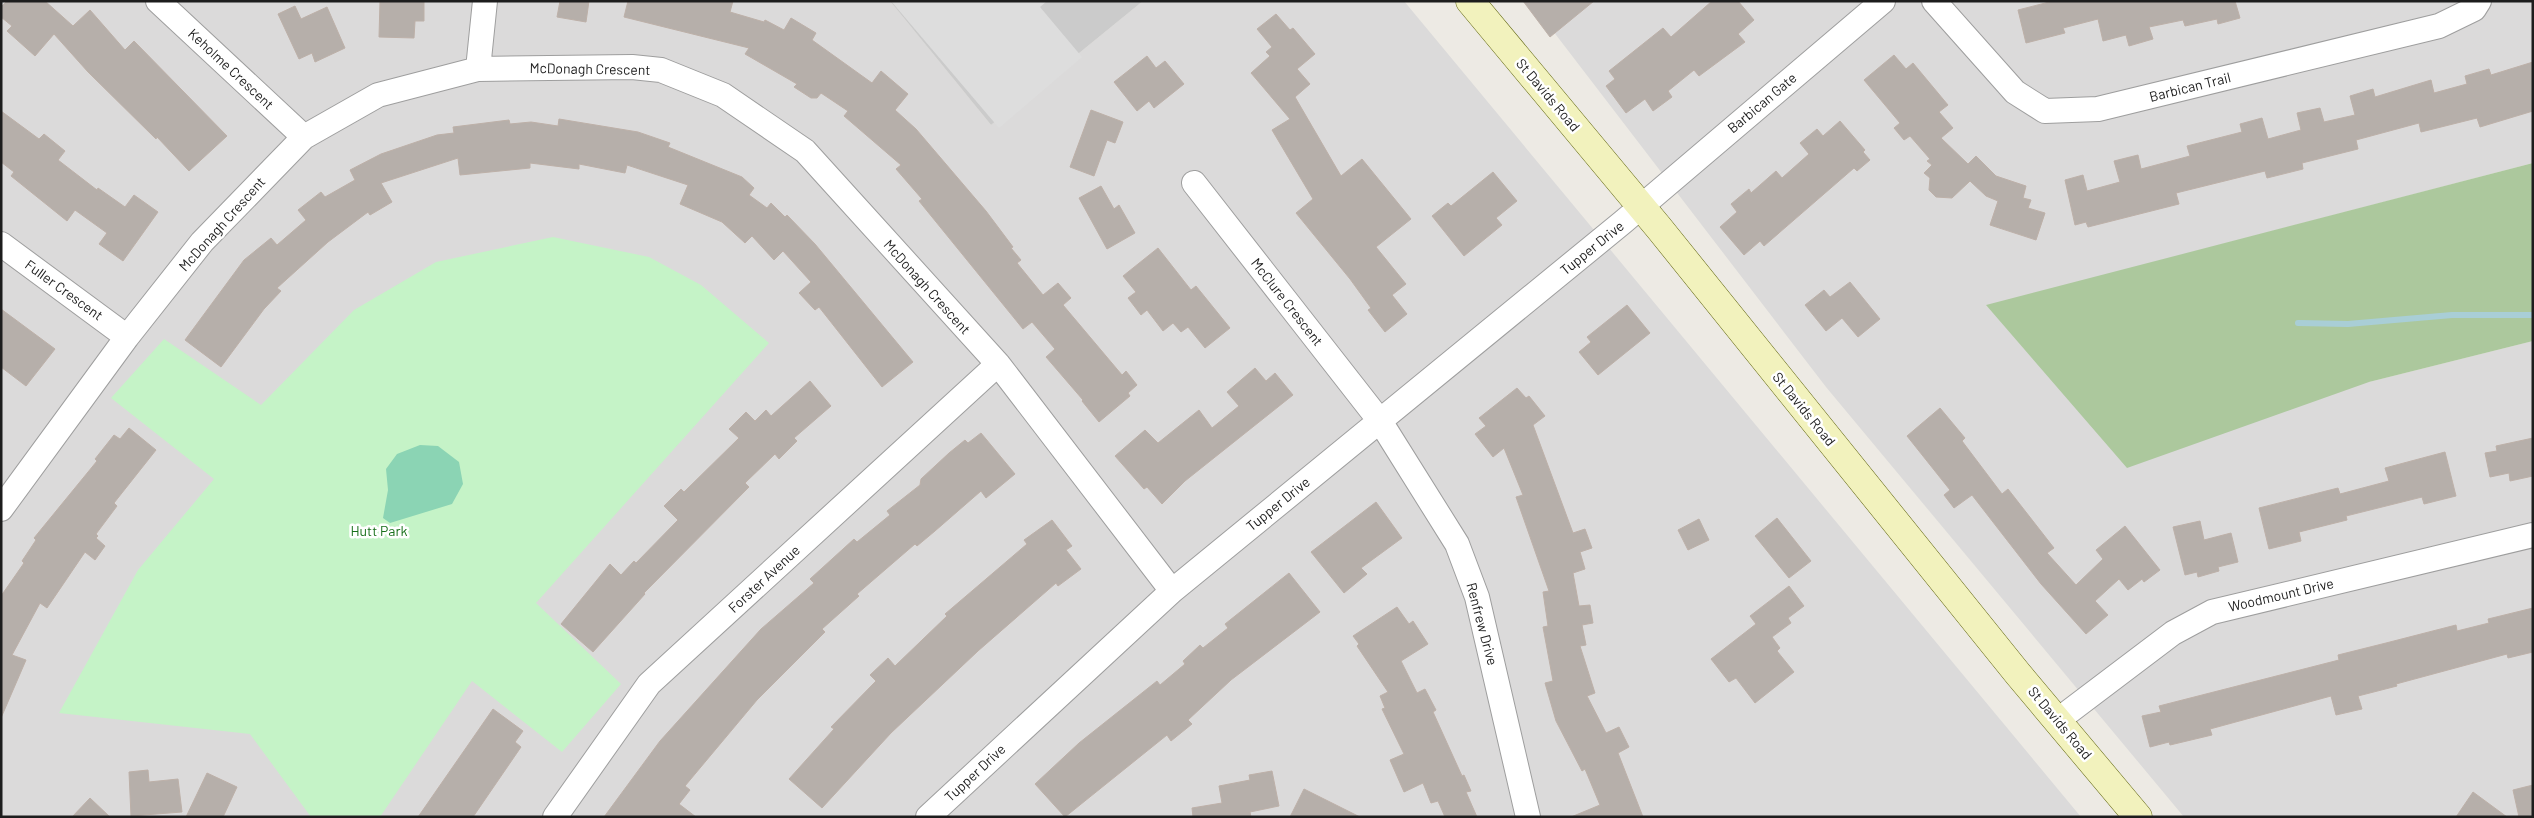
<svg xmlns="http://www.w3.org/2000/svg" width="2534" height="818" font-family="Barlow,sans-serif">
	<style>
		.residential { fill: #dbdada }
		.religious { fill: #cbcbcb }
		.forest { fill: #acc89d }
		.park { fill: #c5f3c7 }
		.pitch { fill: #8bd4b4 }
		.parking { fill: #ddd }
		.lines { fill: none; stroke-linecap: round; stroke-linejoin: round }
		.stream { stroke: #a9ced6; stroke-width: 6 }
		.building { fill: #b6afaa; stroke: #bdb0a8 }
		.minor-casing { stroke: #9e9e9e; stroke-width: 26 }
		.secondary-casing { stroke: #626711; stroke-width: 29 }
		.minor { stroke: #fff; stroke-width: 24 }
		.secondary { stroke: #f2f2bd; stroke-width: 28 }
		.labels { text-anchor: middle; stroke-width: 5; stroke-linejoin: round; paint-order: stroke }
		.street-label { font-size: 14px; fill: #1d1d1d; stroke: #fff }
		.park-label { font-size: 14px; fill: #186f1a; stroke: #fff }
	</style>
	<rect width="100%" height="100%" fill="#edeae4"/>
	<path class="residential" d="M1,1h889l101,124 152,-124h261l677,816h-2080z
		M1530,1h1003v162l-547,143 383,76 164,-41v476h-349l-358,-430z"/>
	<path class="religious" d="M890,1h253l-152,124z"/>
	<path class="forest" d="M2533,163v178l-164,41 -242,86 -141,-163z"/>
	<path class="park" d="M553,237l96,20 52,28 68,58 -233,260 85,81 -59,68 -90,-71 -92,136h-69l-61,-83 -191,-21 79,-143 76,-91 -103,-81 53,-59 97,66 93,-95 82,-48z"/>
	<path class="pitch" d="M420,445l18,1 21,16 4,22 -11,20 -62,19 -7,-5 5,-28 -2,-21 11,-15z"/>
	<path class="parking" d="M891,1h156l-7,6 42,50 -83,71z"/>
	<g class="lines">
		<path class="stream" d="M2298,323l50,1 104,-9h81"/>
	</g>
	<path class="building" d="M7,1h38l28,25 17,-16 35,40 9,-9 93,95 -38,35 -32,-34 -1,2 -68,-67 -34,-38 -19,22 -28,-25 5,-5 -11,-9v-10z
		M380,1h44v20h-9l-1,17 -35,-1z
		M560,1h29l-3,21 -29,-5z
		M628,1h105l-3,11 34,10 1,-2 19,10 7,-12 25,15 -4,7 60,43 9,-12 27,23 -13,16 21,19 70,82 27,36 -2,1 10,12 -4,3 26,32 15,-12 13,15 -8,7 59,70 4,-4 11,14 -9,8 2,3 -31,26 -17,-21 1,-1 -37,-43 9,-8 -23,-27 -9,7 -104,-128 3,-2 -26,-30 5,-4 -57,-49 4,-5 -27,-18 -4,5h-6l-17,-11 3,-3 -52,-30 4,-6 -125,-31z
		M1523,1h71l-44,36z
		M1712,1h26l16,19 -16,14 7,8 -46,34 -5,-6 -26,21 4,6 -19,14 -8,-12 -19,14 -20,-27 9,-7 -6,-8 54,-43 8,9z
		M2053,1h182l5,17 -22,6 -1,-5 -32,7 -2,-6 -34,7 4,12 -24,7 -3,-11 -23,6 -5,-22 -35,9 2,5 -39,10 -8,-33z
		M295,6l6,13 26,-12 18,41 -30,14 -3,-9 -13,6 -21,-45z
		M1276,14l14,16 3,-2 22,26 -18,15 13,15 -15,13 46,79 21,-17 49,60 -35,28 30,37 -14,11 15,19 -22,18 -17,-22 3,-2 -21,-29 -54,-66 17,-14 -41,-69 18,-11 -39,-46 19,-17 -4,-4 6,-5 -15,-18z
		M1894,55l12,14 7,-6 35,42 -9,7 14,16 -12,10 27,26 8,-8 20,20 30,10 -3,12 8,2 -3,8 17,5 -9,27 -46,-15 8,-24 -12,-5 -16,-15 -18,17 -16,-1 -7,-7 1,-12 -6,-5 8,-8 -5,-4 3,-2 -20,-23 -6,4 -10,-12 6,-5 -36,-43z
		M1147,56l9,12 9,-7 19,23 -30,24 -5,-7 -12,10 -23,-29z
		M2533,62v49l-53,16 -3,-9 -56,14 -2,-9 -63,17 2,9 -56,14 1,6 -36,9 -2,-7 -89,22 3,11 -91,23 -2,-5 -11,3 -10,-45 18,-5 4,16 33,-9 -6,-21 24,-6 3,14 49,-13 -3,-10 55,-14 -2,-8 22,-6 6,21 33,-9 -4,-17 23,-5 4,14 31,-7 -5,-19 23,-7 2,8 56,-17 3,13 33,-9 -2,-8 24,-7 2,6z
		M1091,110l32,12 -8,21 -8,-3 -13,36 -24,-9z
		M1,111l38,28 5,-5 21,17 -7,9 39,30 1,-2 27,19 9,-12 24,17 -35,49 -24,-17 8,-11 -32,-23 -8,11 -56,-45 3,-4 -13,-10z
		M559,119l79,13 32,11 -2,4 74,30 12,11 -5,7 18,13 4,-5 14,14 2,-2 28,29 98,118 -31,25 -63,-80 -4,3 -16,-17 12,-11 -28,-31 -9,9 -22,-24 -7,7 -23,-21 -42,-18 8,-19 -61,-20 -2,8 -46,-9v5l-49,-6v5l-70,7 -2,-17 -77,25 11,19 -22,13 -2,-3 -40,30 -51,46 4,3 -17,18 -43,58 -36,-27 59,-80 27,-22 6,7 29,-25 -8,-10 23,-18 4,5 30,-17 -5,-10 31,-16 56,-19 17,-2 -1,-6 56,-7 1,4 21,-2 27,4z
		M1840,121l25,29 -2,2 7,8 -13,11 -3,-3 -90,78 -4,-5 -16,14 -24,-28 17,-15 -6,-8 18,-15 2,4 25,-22 6,7 27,-24 -9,-11 17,-14 6,7z
		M1493,172l24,29 -21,17 6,7 -38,31 -32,-40 16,-13 3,3z
		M1101,186l13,23 5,-4 16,28 -28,16 -28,-51z
		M1158,248l33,42 5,-4 34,42 -25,20 -17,-21 -7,5 -8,-9 -10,8 -16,-21 -6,5 -13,-17 8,-6 -13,-16z
		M1850,282l30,37 -22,18 -16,-19 -16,13 -21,-26 19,-15 6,7z
		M1627,305l23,28 -52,42 -19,-23 12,-10 -4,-5z
		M1,309l54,40 -29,37 -25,-19z
		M1255,368l11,13 9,-8 18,22 -108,86 -23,23 -15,-17 -3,2 -29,-33 30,-26 13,13 41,-33 13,18 27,-22 -12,-14z
		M810,381l21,25 -37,32 3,3 -18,18 -4,-5 -30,29 4,4 -105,106 1,1 -52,58 -32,-28 49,-60 11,11 13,-14 2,2 42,-43 -14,-14 17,-17 3,3 55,-54 -10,-9 17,-17 9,9 11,-11 5,6z
		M1517,388l9,10 3,-2 16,20 -12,9 40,108 12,-4 7,19 -12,4 5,17 -12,4 6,33 11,-1 3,18 -11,2 4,20 -6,1 15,47 -8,3 19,37 13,-6 10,20 -11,6 25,64h-72l29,-12 -15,-36 -3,2 -26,-50 -11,-38 8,-2 -10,-54 5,-1 -5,-34 6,-1 -33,-94 7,-2 -19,-47 -11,9 -18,-23 11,-8 -7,-8z
		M1940,408l25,30 -3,3 40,53 6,-5 46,59 -7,5 29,32 27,-26 -7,-9 29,-24 35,44 -16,12 -2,-3 -14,11 -9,-11 -24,22 13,14 -22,19 -45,-50 -69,-89 -18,13 -10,-13 6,-5 -43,-54z
		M129,428l27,22 -42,53 3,3 -21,28 2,2 -2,2 9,8 -10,14 -10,-8 -38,56 -7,-5 -28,52 14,5 -25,58v-122l23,-33 -2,-2 14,-21 -2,-2 63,-77 -2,-2 19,-24 6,4z
		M981,433l34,41 -29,24 -5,-7 -46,40 -18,15 -2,-2 -58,50 2,2 -37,33 3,3 -68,68 -72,86 5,4 -11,14 17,13h-92l56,-76 101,-112 53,-46 -4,-4 44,-40 3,3 33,-27 -3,-4 33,-26 1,-6 28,-26 16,-13 3,3z
		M2533,438v38l-23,5 -1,-8 -19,4 -5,-24 12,-2 -1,-5z
		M2445,452l11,44 -32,8 -2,-7 -76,19 1,4 -48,12 2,9 -32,8 -10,-41 79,-20 2,6 49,-13 -4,-13z
		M1376,502l26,36 -41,30 6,6 -23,19 -33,-41z
		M1777,518l34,43 -22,17 -34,-42z
		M1699,519l10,21 -21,10 -10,-20z
		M1052,520l20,26 -6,4 15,19 -23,17 -2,-3 -78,68 -87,82 -69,75 -33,-29 45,-50 -3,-2 45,-46 -6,-6 18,-17 7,8 52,-50 -2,-2 82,-70 -3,-4z
		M2200,521l4,19 27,-7 7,29 -20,5 1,4 -21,6 -1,-5 -12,3 -12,-48z
		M1289,573l31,39 -89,68 -43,40 4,4 -21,17 -4,-6 -102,82 -30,-33 44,-41 78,-62 3,4 25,-21 -2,-3 17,-16 3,3 25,-20 -3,-4z
		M1789,586l15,20 -16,12 3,5 -19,14 8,11 -3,3 17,21 -39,31 -19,-25 -7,4 -18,-23 45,-35 -6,-8z
		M1397,607l12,17 4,-3 15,23 -27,17 16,32 8,-4 11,21 -3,2 29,64 2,-1 7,16 -5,1 11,25h-32l-7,-16 -7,2 -8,-20 -19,9 -14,-32 14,-6 -22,-45 3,-1 -5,-12 8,-4 -31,-46 2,-2 -6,-8z
		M2533,608v44l-25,6 -1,-4 -111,30 1,2 -39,10 4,13 -26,6 -5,-19 -121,33 2,6 -42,10 -1,-3 -19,5 -8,-31 19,-4 -2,-6 180,-46 -1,-5 48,-12 70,-18 1,6 32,-8 -1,-4z
		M493,709l30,22 -8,11 6,5 -48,70h-55z
		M148,770l1,12 29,-3 4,33 -51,4 -2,-44z
		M1272,771l7,35 -29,6 1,5h-58l-1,-9 30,-5 -3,-17 31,-6 -1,-5z
		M207,773l30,14 -14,30h-37z
		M2533,785v32h-14l-6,-27z
		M1304,789l56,28h-70z
		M2473,792l34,25h-51z
		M90,798l20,19h-38z"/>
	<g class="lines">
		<g class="minor-casing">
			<path id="minor" d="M158,1l146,136
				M1934,1l81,91 30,19 53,-2 341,-83 35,-17 5,-8
				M478,69l7,-68
				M1194,183l186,238 77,123 20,53 51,220
				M1,244l126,93
				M1,509l126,-172 75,-95 102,-105 74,-42 100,-26 154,-2 29,3 62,25 82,56 193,213 174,227
				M2058,720l115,-87 39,-21 321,-77
				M555,817l94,-133 349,-320
				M928,817l244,-226 451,-369 260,-221"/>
		</g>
		<g class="secondary-casing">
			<path id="secondary" d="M1470,1l189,227 359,446 120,143"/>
		</g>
		<use href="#minor" class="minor"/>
		<use href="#secondary" class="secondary"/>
	</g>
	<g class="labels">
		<g class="street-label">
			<text transform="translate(231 69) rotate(43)" y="5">Keholme Crescent</text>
			<text transform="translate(590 69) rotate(1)" y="5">McDonagh Crescent</text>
			<text transform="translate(2190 87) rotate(-14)" y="5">Barbican Trail</text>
			<text transform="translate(1548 95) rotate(50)" y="5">St Davids Road</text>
			<text transform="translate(1762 103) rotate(-40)" y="5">Barbican Gate</text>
			<text transform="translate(222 224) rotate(-48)" y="5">McDonagh Crescent</text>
			<text transform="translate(1592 248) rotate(-39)" y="5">Tupper Drive</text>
			<text transform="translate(927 287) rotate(48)" y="5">McDonagh Crescent</text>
			<text transform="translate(64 290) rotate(36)" y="5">Fuller Crescent</text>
			<text transform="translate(1287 302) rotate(52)" y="5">McClure Crescent</text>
			<text transform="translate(1804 409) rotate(51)" y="5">St Davids Road</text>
			<text transform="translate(1278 504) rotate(-39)" y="5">Tupper Drive</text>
			<text transform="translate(764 579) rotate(-43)" y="5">Forster Avenue</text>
			<text transform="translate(2281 595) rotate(-13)" y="5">Woodmount Drive</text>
			<text transform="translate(1482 624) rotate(75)" y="5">Renfrew Drive</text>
			<text transform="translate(2060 723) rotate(50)" y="5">St Davids Road</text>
			<text transform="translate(975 773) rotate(-43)" y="5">Tupper Drive</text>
		</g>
		<g class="park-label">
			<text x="379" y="536">Hutt Park</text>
		</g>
	</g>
	<rect width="2534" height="818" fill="none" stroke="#1d1d1d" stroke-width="5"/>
</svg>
